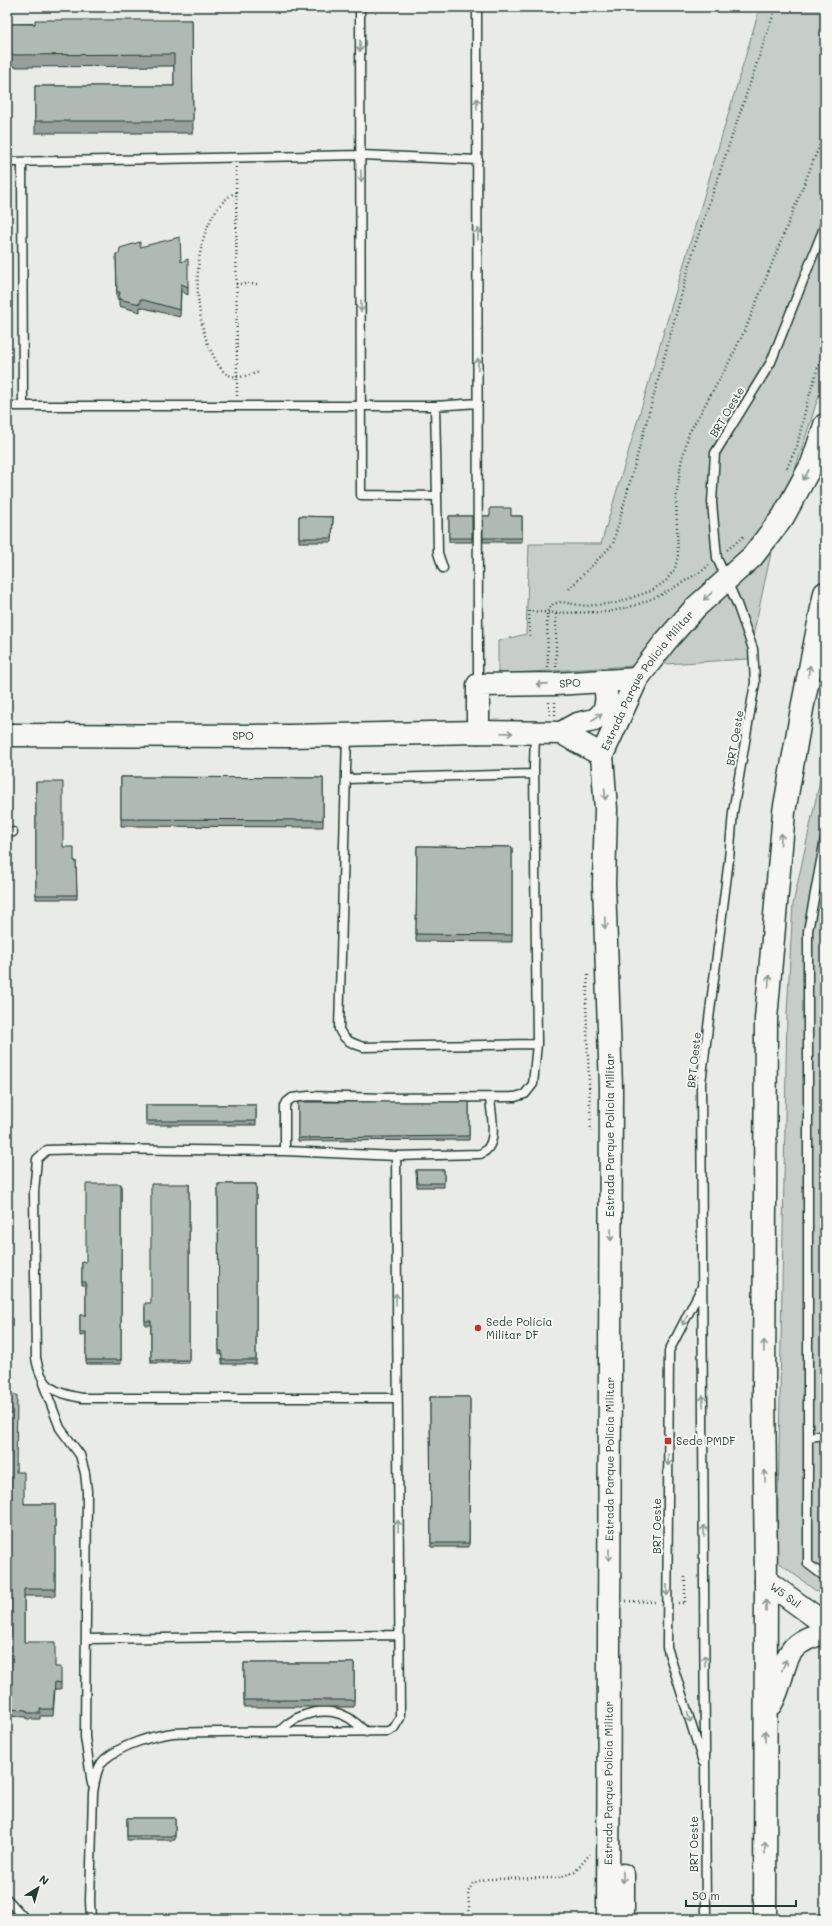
<svg xmlns="http://www.w3.org/2000/svg" width="832" height="1926" font-family="Mali,sans-serif">
	<style>
		.green { fill: #c7cec9; stroke: #73867e }
		.lines { fill: none; stroke-linecap: round; stroke-linejoin: round }
		.lane-casing { stroke: #1f3d34; stroke-width: 11 }
		.secondary-casing { stroke: #1f3d34; stroke-width: 25 }
		.primary-casing { stroke: #1f3d34; stroke-width: 25 }
		.path { stroke: #1f3d34; stroke-width: 2.5; stroke-dasharray: 1 3; stroke-linecap: butt }
		.lane { stroke: #f6f6f2; stroke-width: 8 }
		.secondary { stroke: #f6f6f2; stroke-width: 22 }
		.primary { stroke: #f6f6f2; stroke-width: 22 }
		.wall { fill: #97a09c; stroke: #1f3d34 }
		.building { fill: #b0bab5; stroke: #1f3d34 }
		.oneway { stroke: #8a9a93 }
		.poi-dot { fill: #c8321e; stroke: #f6f6f2; stroke-width: 1.5 }
		.labels { text-anchor: middle; stroke-width: 4; stroke-linejoin: round; paint-order: stroke }
		.street-label { font-size: 11px; fill: #1f3d34; stroke: #f6f6f2 }
		.poi-label { font-size: 11px; fill: #1f3d34; stroke: #f6f6f2; text-anchor: start }
	</style>
	<rect width="100%" height="100%" fill="#e9ebe7"/>
	<filter id="ink" filterUnits="userSpaceOnUse"><feTurbulence type="fractalNoise" baseFrequency=".025" numOctaves="2"/><feDisplacementMap in="SourceGraphic" scale="8" xChannelSelector="R" yChannelSelector="G"/><feConvolveMatrix kernelMatrix="1 2 1 2 8 2 1 2 1" color-interpolation-filters="sRGB"/></filter>
	<g filter="url(#ink)">
		<path class="green" d="M760,7h65v369l-49,154 -28,129 -250,15v-33l28,-7 3,-90h72z
			M825,757v841l-48,-37 10,-548 6,-109z"/>
		<g class="lines">
			<g class="lane-casing">
				<path id="lane" d="M360,7l1,488 76,1 -2,-90
					M477,7l1,677
					M7,162l354,-7 117,5
					M22,162l1,244
					M7,406h428l43,-3
					M437,496l1,57 5,15
					M347,735l-8,294c5,12 13,14 24,18l174,-3
					M346,779l188,-5
					M7,832h6
					M825,839l-17,92v633l17,13
					M285,1151v-45l2,-4 5,-4 16,-2 76,2 131,-1 10,-3 8,-10 4,-40 -3,-278 1,-32
					M702,1287l-33,64 -2,296 36,115
					M43,1383l17,45 20,27 5,18 2,18 -2,246 7,47
					M396,1398h-314c-27,-5 -41,-10 -46,-40l-2,-166 3,-33 10,-9 38,-1 200,2 111,5 84,-2c20,-8 11,-38 10,-56
					M808,1437l17,-2
					M86,1639l313,-4
					M281,1730c16,-17 46,-25 68,-12 6,4 12,9 17,14
					M7,1899l18,20
					M91,1919l-1,-18 3,-108c2,-11 3,-26 12,-34 17,-14 46,-23 68,-26 16,-1 32,-1 48,-1 56,-1 112,0 167,-1l6,-3 6,-10 -4,-562
					M706,1919l-5,-836 28,-224 4,-47 22,-129 -2,-34 -16,-45 -20,-46 -5,-56 3,-49 56,-91 54,-137"/>
			</g>
			<g class="secondary-casing">
				<g id="secondary">
					<path id="s1" d="M478,732v-47l77,-1 82,-5"/>
					<path d="M562,733c4,-3 9,-6 13,-8 6,-3 13,-3 19,-5 15,-8 14,-25 9,-39"/>
					<path id="s2" d="M7,735l282,1 189,-4 84,1 40,22"/>
					<path id="s3" d="M766,1581l59,43"/>
				</g>
			</g>
			<g class="primary-casing">
				<g id="primary">
					<path d="M771,1704c19,-33 4,-60 54,-71"/>
					<path d="M623,1875v44"/>
					<path id="s4" d="M608,1919l3,-831 -7,-204 2,-75 -4,-54 35,-76 28,-37 31,-35 56,-50 31,-40 29,-53 13,-39"/>
					<path d="M765,1919l1,-338 -2,-196 2,-366 18,-207 18,-103 23,-116"/>
				</g>
			</g>
			<path class="path" d="M236,167l1,229
				M236,192c-47,26 -46,121 -23,163 3,6 8,16 14,19 11,6 22,1 33,-2
				M236,284h21
				M787,468l10,-22 10,-43 18,-58
				M727,550l17,-14
				M569,589l44,-45 82,-299 81,-238
				M530,636l-1,-25 27,2 52,-1 28,-7 25,-10 41,-24 7,-6
				M548,667l-1,-55 6,-8 8,-2 25,4 30,-3 35,-12 15,-10 9,-13 3,-12 -2,-57 5,-36 8,-30 37,-65 20,-40 79,-196
				M556,667v-54
				M549,702l1,14
				M555,702v13
				M588,975l-2,29 5,128
				M626,1601l31,1
				M678,1603h7v-29
				M470,1919l-2,-27 5,-9 12,-4 71,-1 19,-6 15,-18"/>
			<use href="#lane" class="lane"/>
			<use href="#secondary" class="secondary"/>
			<use href="#primary" class="primary"/>
		</g>
		<path class="wall" d="M192,20l1,113h-158v-47h139v-20l-167,1v-43z
			M140,247l41,15 7,25v8l-7,-4 -1,26 -40,-10v5l-21,-6v-6l-2,-1 -1,-45h3z
			M299,516l34,1 -1,25h-33z
			M449,516h23v26h-23z
			M483,516h39v26h-39z
			M121,777l202,1v49l-202,-1z
			M36,782l27,65 11,14h2l1,38h-41z
			M417,846l95,1v95l-96,-1z
			M298,1102h171v38l-171,1z
			M146,1105h110v20h-110z
			M416,1170h28v17h-27z
			M121,1184v180h-35v-29l-6,1v-21h6v-30h-4v-23h4z
			M189,1184v179h-38v-38h-6v-18l6,-4z
			M218,1184h38v180h-34v-10h-3z
			M7,1363l3,32 6,77 8,32h31v92h-31v46l31,25 6,16v6h-6l-2,27h-13v3h-13v-2l-20,-1z
			M430,1397h40l-1,150h-38z
			M244,1663h110v44h-110z
			M127,1818h48v22h-48z"/>
		<path class="building" d="M35,20h157l1,101h-158v-35h139v-32l-167,1v-31h28z
			M180,237l1,25 7,-3v28l-7,-3 -1,26 -40,-11v5l-21,-5 1,-7h-3l-1,-38h3l1,-6 20,-6v5z
			M490,508h21v8h11v22h-39v-22h7z
			M299,516l34,1 -1,21h-33z
			M449,516h23v22h-23z
			M121,777l202,1v42l-202,-1z
			M36,782h27v65h11v14h2l1,34h-41z
			M417,846l95,1v88l-96,-1z
			M298,1102h171v34l-171,2z
			M146,1105h110v16h-110z
			M416,1170h28v13h-27z
			M86,1184h35v176h-35v-28h-6v-17h6v-33h-4v-20h4z
			M151,1184h38v176h-38v-39h-6v-18h6z
			M218,1184h38v176h-34v-9h-3z
			M7,1363h3v32h7l-1,77h8v32h31v85h-31v53h31v25h6v16l-6,-1 -2,27h-13v4h-13v-3l-20,-1z
			M430,1397h40l-1,146h-38z
			M244,1663h110v37h-110z
			M127,1818h48v18h-48z"/>
		<defs><path id="oneway-shaft" d="M-6 0H5M1.5-3L5.5 0L1.5 3" fill="none" stroke-width="1.6" stroke-linecap="round" stroke-linejoin="round"/></defs>
		<g class="oneway">
			<use href="#oneway-shaft" transform="translate(360 46) rotate(90)"/>
			<use href="#oneway-shaft" transform="translate(477 104) rotate(-90)"/>
			<use href="#oneway-shaft" transform="translate(361 176) rotate(90)"/>
			<use href="#oneway-shaft" transform="translate(478 234) rotate(-90)"/>
			<use href="#oneway-shaft" transform="translate(361 306) rotate(90)"/>
			<use href="#oneway-shaft" transform="translate(478 364) rotate(-90)"/>
			<use href="#oneway-shaft" transform="translate(806 475) rotate(119)"/>
			<use href="#oneway-shaft" transform="translate(708 596) rotate(139)"/>
			<use href="#oneway-shaft" transform="translate(809 671) rotate(-79)"/>
			<use href="#oneway-shaft" transform="translate(542 684) rotate(179)"/>
			<use href="#oneway-shaft" transform="translate(597 717) rotate(-33)"/>
			<use href="#oneway-shaft" transform="translate(507 733) rotate(2)"/>
			<use href="#oneway-shaft" transform="translate(605 794) rotate(86)"/>
			<use href="#oneway-shaft" transform="translate(781 839) rotate(-85)"/>
			<use href="#oneway-shaft" transform="translate(605 923) rotate(88)"/>
			<use href="#oneway-shaft" transform="translate(769 981) rotate(-85)"/>
			<use href="#oneway-shaft" transform="translate(611 1235) rotate(90)"/>
			<use href="#oneway-shaft" transform="translate(396 1299) rotate(-90)"/>
			<use href="#oneway-shaft" transform="translate(685 1320) rotate(117)"/>
			<use href="#oneway-shaft" transform="translate(764 1346) rotate(-89)"/>
			<use href="#oneway-shaft" transform="translate(703 1401) rotate(-90)"/>
			<use href="#oneway-shaft" transform="translate(668 1460) rotate(90)"/>
			<use href="#oneway-shaft" transform="translate(765 1476) rotate(-91)"/>
			<use href="#oneway-shaft" transform="translate(398 1526) rotate(-91)"/>
			<use href="#oneway-shaft" transform="translate(704 1531) rotate(-90)"/>
			<use href="#oneway-shaft" transform="translate(609 1555) rotate(90)"/>
			<use href="#oneway-shaft" transform="translate(667 1590) rotate(90)"/>
			<use href="#oneway-shaft" transform="translate(766 1606) rotate(-90)"/>
			<use href="#oneway-shaft" transform="translate(705 1661) rotate(-90)"/>
			<use href="#oneway-shaft" transform="translate(784 1665) rotate(-68)"/>
			<use href="#oneway-shaft" transform="translate(689 1717) rotate(73)"/>
			<use href="#oneway-shaft" transform="translate(765 1736) rotate(-90)"/>
			<use href="#oneway-shaft" transform="translate(765 1848) rotate(-90)"/>
			<use href="#oneway-shaft" transform="translate(623 1877) rotate(89)"/>
		</g>
	</g>
	<g class="poi-dot">
		<circle cx="478" cy="1328" r="4"/>
		<rect x="664" y="1437" width="8" height="8" rx="2"/>
	</g>
	<g class="labels">
		<g class="street-label">
			<text transform="translate(727 412) rotate(-59)" y="4">BRT Oeste</text>
			<text dy="4" stroke="none"><textPath href="#s4" startOffset="1252">Estrada Parque Polícia Militar</textPath></text>
			<text dy="4" stroke="none"><textPath href="#s1" startOffset="139">SPO</textPath></text>
			<text dy="4" stroke="none"><textPath href="#s2" startOffset="236">SPO</textPath></text>
			<text transform="translate(735 738) rotate(-80)" y="4">BRT Oeste</text>
			<text transform="translate(694 1060) rotate(-84)" y="4">BRT Oeste</text>
			<text transform="translate(610 1135) rotate(-90)" y="4">Estrada Parque Polícia Militar</text>
			<text dy="4" stroke="none"><textPath href="#s4" startOffset="460">Estrada Parque Polícia Militar</textPath></text>
			<text transform="translate(657 1526) rotate(-90)" y="4">BRT Oeste</text>
			<text dy="4" stroke="none"><textPath href="#s3" startOffset="24">W5 Sul</textPath></text>
			<text dy="4" stroke="none"><textPath href="#s4" startOffset="136">Estrada Parque Polícia Militar</textPath></text>
			<text transform="translate(694 1844) rotate(-90)" y="4">BRT Oeste</text>
		</g>
		<g class="poi-label">
			<text x="486" y="1326">Sede Polícia<tspan x="486" dy="13">Militar DF</tspan></text>
			<text x="676" y="1445">Sede PMDF</text>
		</g>
	</g>
	<rect width="832" height="1926" fill="none" stroke="#f6f6f2" stroke-width="24"/>
	<rect x="12" y="12" width="808" height="1902" fill="none" stroke="#1f3d34" stroke-width="1.5" filter="url(#ink)"/>
	<g transform="translate(38 1888) rotate(37)" stroke="#f6f6f2" stroke-width="3" paint-order="stroke">
	<path d="M0-3L7 15L0 10L-7 15Z" fill="#1f3d34"/>
	<text y="-6" font-size="11" font-weight="bold" text-anchor="middle" fill="#1f3d34">N</text>
	</g>
	<path d="M686 1900v6h110v-6" fill="none" stroke="#1f3d34" stroke-width="2"/>
	<text x="692" y="1900" font-size="12" fill="#1f3d34" stroke="#f6f6f2" stroke-width="3" paint-order="stroke">50 m</text>
</svg>
